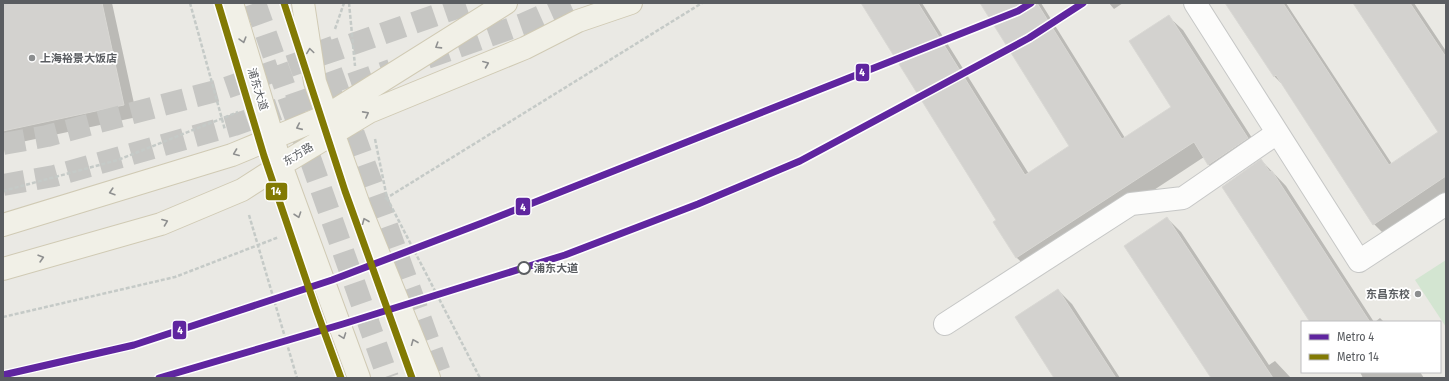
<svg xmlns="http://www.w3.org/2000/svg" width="1449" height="381" font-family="'Fira Sans Condensed','Noto Sans SC',sans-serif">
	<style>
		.green { fill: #d3e5d1 }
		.shadow { fill: #0003 }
		.building { fill: #d3d2cf; stroke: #d9d8d4 }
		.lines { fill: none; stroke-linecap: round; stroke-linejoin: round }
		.major-tunnel { stroke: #c6c6c3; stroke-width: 22; stroke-dasharray: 22 11; stroke-linecap: butt }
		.minor-casing { stroke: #c6c7c6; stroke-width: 24 }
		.major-casing { stroke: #d0cab4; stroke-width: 24 }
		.path { stroke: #c5cac7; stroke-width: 2.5; stroke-dasharray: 4 2; stroke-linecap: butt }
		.minor { stroke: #fcfcfb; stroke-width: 22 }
		.major { stroke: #f1f0e7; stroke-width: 22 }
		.metro-1-casing { stroke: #fff; stroke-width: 10 }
		.metro-2-casing { stroke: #fff; stroke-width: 10 }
		.metro-1 { stroke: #5f259f; stroke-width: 7 }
		.metro-2 { stroke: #827a04; stroke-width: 7 }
		.oneway { stroke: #8f9090 }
		.poi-dot { fill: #8c8e8f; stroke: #fff; stroke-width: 1.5 }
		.stop-dot { fill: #fff; stroke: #5a5d61; stroke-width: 2 }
		.labels { text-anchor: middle; stroke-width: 3.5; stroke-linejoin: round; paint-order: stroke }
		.poi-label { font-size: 11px; font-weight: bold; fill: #5a5d61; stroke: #fff; text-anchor: start }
		.street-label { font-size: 11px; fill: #5a5d61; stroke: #fff }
		.stop-label { font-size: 11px; font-weight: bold; fill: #5a5d61; stroke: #fff; text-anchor: start }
		.line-badge { stroke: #fff; stroke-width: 1.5 }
		.badge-label { font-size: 11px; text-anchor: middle; font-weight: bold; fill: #fff }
	</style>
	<rect width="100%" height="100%" fill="#eae9e4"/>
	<path class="green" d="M1446,260v67l-31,-47z"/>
	<path class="shadow" d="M3,3h109l25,114 -134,29z
		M862,3h60l107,171 41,-28 -89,-143h60l84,135 47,-31 -3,-90 14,13 78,122 -38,26 -14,-13 -5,-8 -173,114 -14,-13 -23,-36 4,-2z
		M1109,3h14l-9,6z
		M1226,3h60l106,161 48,-31 -86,-130h60l32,48v149l-58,38 -14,-14 -92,-140 -8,-8z
		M1261,160l25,26 88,136h-63z
		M1167,218l14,14 88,133 6,-4 16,17h-79z
		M1058,290l14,14 48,74h-65z
		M1380,318l4,4h-9z
		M1360,372h60l4,6h-61z"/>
	<path class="building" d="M3,3h99l22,102 -121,26z
		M861,3h57l107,172 44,-29 -89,-143h57l85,136 49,-32 -42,-66 40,-26 79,123 -40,27 -14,-23 -178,116 -23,-36 3,-2z
		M1225,3h58l106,162 49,-33 -85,-129h57l36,54v119l-73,49 -97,-150 -2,2z
		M1261,159l9,13 2,-1 98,151h-60l-88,-135z
		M1167,217l106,161h-62l-87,-132z
		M1058,289l58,89h-62l-39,-61z"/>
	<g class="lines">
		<path class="major-tunnel" d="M255,3l133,375
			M320,40l122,338
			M427,58l96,-34 47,-21
			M3,144l44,-8 176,-47 248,-86
			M3,185l51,-9 180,-51 157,-55"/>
		<g class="minor-casing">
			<path id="minor" d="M1195,3l164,258 87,-57
				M945,324l186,-120 52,-6 94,-65"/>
		</g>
		<g class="major-casing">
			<path id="major" d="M232,3l49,162 78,213
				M303,3l12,79 45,126 69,170
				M3,225l229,-70 94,-39 180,-113
				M3,269l158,-45 81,-34 39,-25 88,-53 156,-64 53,-27 53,-18"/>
		</g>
		<path class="path" d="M190,3l35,127
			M349,3l6,63
			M335,29l9,-26
			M375,139l12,59 93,180
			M3,191l115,-31 120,-48
			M385,199l317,-196
			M249,215l48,163
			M3,317l172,-40 104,-40"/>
		<use href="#minor" class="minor"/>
		<use href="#major" class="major"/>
		<g class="metro-1-casing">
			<path id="metro-1" d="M3,375l131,-30 198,-65 150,-57 536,-212 13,-8
				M159,378l184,-54 222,-69 133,-51 102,-43 229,-123 54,-35"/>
		</g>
		<g class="metro-2-casing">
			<path id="metro-2" d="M218,3l46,153 53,156 24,66
				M284,3l61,188 67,187"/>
		</g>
		<use href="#metro-1" class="metro-1"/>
		<use href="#metro-2" class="metro-2"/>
	</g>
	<defs><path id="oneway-chevron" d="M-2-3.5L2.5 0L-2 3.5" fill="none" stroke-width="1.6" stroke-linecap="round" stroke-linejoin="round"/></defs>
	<g class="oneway">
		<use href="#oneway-chevron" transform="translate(243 40) rotate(74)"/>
		<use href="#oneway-chevron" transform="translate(438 46) rotate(148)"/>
		<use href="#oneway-chevron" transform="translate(310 51) rotate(-98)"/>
		<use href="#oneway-chevron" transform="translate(486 64) rotate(-22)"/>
		<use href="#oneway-chevron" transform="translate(366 114) rotate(-28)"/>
		<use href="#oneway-chevron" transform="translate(299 127) rotate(156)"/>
		<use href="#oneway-chevron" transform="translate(236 153) rotate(159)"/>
		<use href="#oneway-chevron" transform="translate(112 192) rotate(163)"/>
		<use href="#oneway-chevron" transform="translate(298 215) rotate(71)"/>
		<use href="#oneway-chevron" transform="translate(365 221) rotate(-112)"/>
		<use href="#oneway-chevron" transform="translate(165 222) rotate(-21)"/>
		<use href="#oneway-chevron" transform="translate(41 258) rotate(-16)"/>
		<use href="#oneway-chevron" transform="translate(343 336) rotate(70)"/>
		<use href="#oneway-chevron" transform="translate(414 342) rotate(-112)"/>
	</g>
	<g class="poi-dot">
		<circle cx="32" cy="58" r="4"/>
		<circle cx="1418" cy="294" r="4"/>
	</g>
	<circle class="stop-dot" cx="524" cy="268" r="6"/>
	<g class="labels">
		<g class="poi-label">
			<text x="40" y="62">上海裕景大饭店</text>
			<text x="1410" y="298" text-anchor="end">东昌东校</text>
		</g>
		<g class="street-label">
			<text transform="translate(258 89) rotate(73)" y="4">浦东大道</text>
			<text transform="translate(298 154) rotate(-31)" y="4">东方路</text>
		</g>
		<g class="stop-label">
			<text x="534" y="272">浦东大道</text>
		</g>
	</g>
	<g class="line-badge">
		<rect x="855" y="63" width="15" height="19" rx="4" fill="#5f259f"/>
		<rect x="265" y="182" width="23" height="19" rx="4" fill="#827a04"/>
		<rect x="515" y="197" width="16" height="19" rx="4" fill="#5f259f"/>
		<rect x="172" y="320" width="15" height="20" rx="4" fill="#5f259f"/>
	</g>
	<g class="badge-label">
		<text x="862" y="76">4</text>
		<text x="276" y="195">14</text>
		<text x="523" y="211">4</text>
		<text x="180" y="334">4</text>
	</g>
	<rect width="1449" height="381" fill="none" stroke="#5a5d61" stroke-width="8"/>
	<rect x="1301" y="321" width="140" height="52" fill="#ffffff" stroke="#bdbec0"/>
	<rect x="1309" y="334" width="20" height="6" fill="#5f259f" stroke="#bdbec0"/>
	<text x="1337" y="341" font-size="12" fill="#5a5d61">Metro 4</text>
	<rect x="1309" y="354" width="20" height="6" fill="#827a04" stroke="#bdbec0"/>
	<text x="1337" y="361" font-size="12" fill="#5a5d61">Metro 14</text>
</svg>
